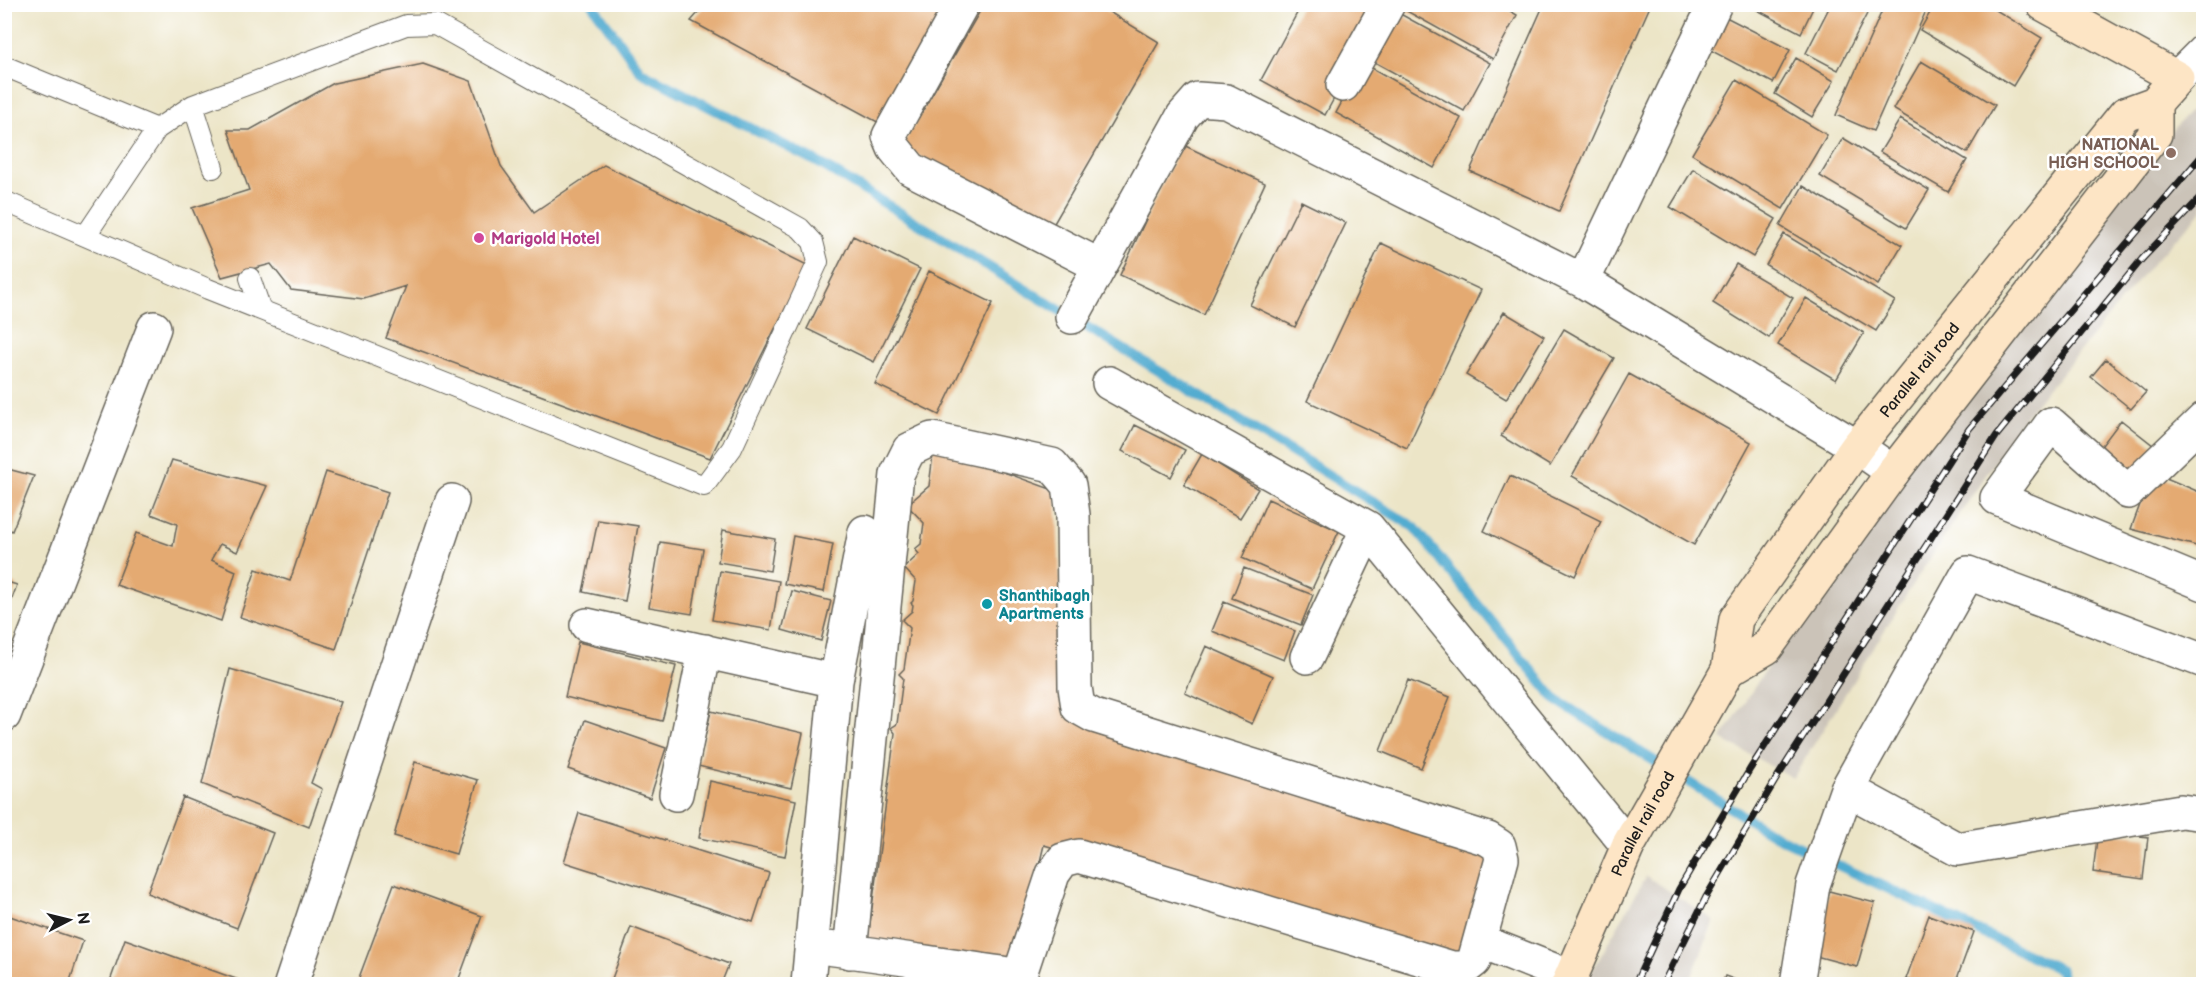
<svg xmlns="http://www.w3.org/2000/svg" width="2208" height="989" font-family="'Balsamiq Sans',sans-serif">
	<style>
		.industrial { fill: #cbc3b8 }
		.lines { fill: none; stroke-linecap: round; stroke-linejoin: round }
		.stream { stroke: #53acd0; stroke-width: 10 }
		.building { fill: #e4aa72 }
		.lane-casing { stroke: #656258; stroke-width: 22 }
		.street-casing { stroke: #656258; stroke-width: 36 }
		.secondary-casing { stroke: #656258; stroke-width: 36 }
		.lane { stroke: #fff; stroke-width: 20 }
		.street { stroke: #fff; stroke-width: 33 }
		.secondary { stroke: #fde5c5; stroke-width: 33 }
		.rail-casing { stroke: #1c1c1c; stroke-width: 7 }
		.rail { stroke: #fff; stroke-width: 4.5; stroke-dasharray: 14; stroke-linecap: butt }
		.education-dot { fill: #8d6e63; stroke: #fff; stroke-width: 2 }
		.hotel-dot { fill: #d1479c; stroke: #fff; stroke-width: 2 }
		.culture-dot { fill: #0f9aa8; stroke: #fff; stroke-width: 2 }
		.labels { text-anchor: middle; stroke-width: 5; stroke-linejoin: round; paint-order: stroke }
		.education-label { font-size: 16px; font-weight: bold; fill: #785e54; stroke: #fff; text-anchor: end }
		.hotel-label { font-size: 16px; font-weight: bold; fill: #b23c85; stroke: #fff; text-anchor: start }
		.street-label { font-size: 16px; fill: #1c1c1c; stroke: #fff }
		.culture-label { font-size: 16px; font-weight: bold; fill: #0d838f; stroke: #fff; text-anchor: start }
	</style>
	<rect width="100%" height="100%" fill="#fff"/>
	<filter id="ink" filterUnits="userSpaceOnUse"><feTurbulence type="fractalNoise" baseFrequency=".0167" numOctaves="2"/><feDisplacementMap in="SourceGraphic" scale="12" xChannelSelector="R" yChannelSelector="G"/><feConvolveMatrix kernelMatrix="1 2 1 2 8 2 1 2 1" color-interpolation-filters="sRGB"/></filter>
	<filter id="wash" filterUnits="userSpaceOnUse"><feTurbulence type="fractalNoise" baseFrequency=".008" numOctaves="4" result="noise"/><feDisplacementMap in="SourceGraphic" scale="24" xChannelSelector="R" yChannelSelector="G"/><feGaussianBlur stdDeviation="1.35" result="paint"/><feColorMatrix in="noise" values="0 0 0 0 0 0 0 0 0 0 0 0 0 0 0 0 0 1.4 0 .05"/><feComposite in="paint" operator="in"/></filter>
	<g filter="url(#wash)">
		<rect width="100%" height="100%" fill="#ece5c7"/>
		<path class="industrial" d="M2203,98v112l-55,58 -122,148 -106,157 -127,205 -72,-39 142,-220 261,-332 55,-64z
			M1646,876l68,44 -25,64h-104z"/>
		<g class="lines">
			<path class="stream" d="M592,4l49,68 178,91 595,364 142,173 218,135 287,135 1,14"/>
		</g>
		<g id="blocks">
			<path class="building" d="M706,4h242l-65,121 -192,-104z
				M984,4h112l63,38 -110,190 -147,-86z
				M1302,4h54l22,13 -53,98 -64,-35z
				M1394,4h104l19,11 -24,44z
				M1544,4h107l-92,207 -89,-40z
				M1746,4h69l-14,29z
				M1831,4h41l-34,66 -32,-17z
				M1885,4h44l-56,127 -37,-16z
				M1935,4h51l56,34 -29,48 -93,-56z
				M1393,10l97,53 -26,48 -97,-53z
				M1726,17l64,33 -17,33 -63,-33z
				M1796,58l38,23 -22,36 -37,-23z
				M1921,61l74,44 -28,48 -74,-44z
				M1363,63l98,55 -27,50 -98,-55z
				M423,64l48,17 30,85 33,46 70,-47 203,100 -97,193 -324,-120 20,-52 -42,13 -73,-9 -20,-26 -49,13 -30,-69 57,-18 -21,-60h22l84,-47z
				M1736,80l91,55 -44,74 -91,-55z
				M1900,119l67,41 -19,32 -68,-40z
				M1843,138l86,52 -23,38 -86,-52z
				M1181,144l84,39 -61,132 -84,-40z
				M1693,169l83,50 -23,38 -83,-50z
				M1803,186l99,59 -24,40 -98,-59z
				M1301,201l45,22 -51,104 -45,-22z
				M1784,234l111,67 -19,30 -110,-66z
				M853,236l67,33 -46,93 -67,-33z
				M1381,243l100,47 -74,158 -100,-47z
				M1736,264l57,34 -24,40 -56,-35z
				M929,271l64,32 -54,112 -64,-31z
				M1806,298l58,35 -28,47 -58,-35z
				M1504,312l40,24 -38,63 -40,-24z
				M1564,329l50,29 -64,108 -49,-30z
				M2106,359l40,33 -15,17 -40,-32z
				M1629,374l122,68 -57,103 -122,-69z
				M2121,420l33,26 -29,37 -32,-26z
				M1135,425l50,25 -14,27 -49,-26z
				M934,447l122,44 10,225 429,130 -32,118 -419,-119 -31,128 -146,-27 28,-213 -4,-5 6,-4 6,-46 -4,-4 5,-5 6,-41 -8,-8 10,-9 1,-6 -2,-2 2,-2 3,-20 -12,-13 15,-14 -4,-5 6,-5 3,-21 -17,-18 22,-19z
				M1202,454l56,35 -18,29 -56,-33z
				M172,460l95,26 -30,66 -17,-8 -9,16 25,11 -15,50 -105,-36 20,-52 37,13 4,-22 -26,-10z
				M4,468l30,8 -22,55 -8,-4z
				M326,472l62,20 -52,157 -96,-32 16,-48 34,12z
				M2152,472l52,22v54l-73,-19z
				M1510,476l91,45 -26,55 -91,-45z
				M1268,499l71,32 -27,58 -70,-31z
				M598,520l40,6 -13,75 -42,-9z
				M723,530l52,9 -5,32 -52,-9z
				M793,536l40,8 -9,48 -40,-8z
				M660,542l43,7 -11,65 -43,-7z
				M1244,568l69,27 -12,30 -69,-27z
				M720,571l59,10 -8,49 -59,-10z
				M4,581l13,4 -12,33h-1z
				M792,591l39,10 -10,40 -39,-11z
				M1224,602l71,29 -11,29 -72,-29z
				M578,642l98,24 -14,55 -97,-24z
				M1206,646l67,30 -21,48 -67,-31z
				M230,669l111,33 -30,81 11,6 -13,38 -107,-43z
				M1408,680l42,17 -29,71 -41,-17z
				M711,711l92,22 -12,55 -93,-22z
				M585,720l81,28 -16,50 -82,-29z
				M415,762l63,18 -22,74 -62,-18z
				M710,781l86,19 -11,56 -86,-18z
				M183,797l90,36 -36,95 -90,-35z
				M579,813l190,60 -16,49 -189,-60z
				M2098,831l50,6 -5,42 -50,-7z
				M394,884l88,32 -25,68 -100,-1z
				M1829,891l46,12 -18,64 -45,-12z
				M4,914l79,27 -14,43h-65z
				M1929,915l45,17 -19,52h-34l-15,-5z
				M631,927l98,37 -8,20h-111z
				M125,939l125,45h-141z
				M1725,976l22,8h-25z"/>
		</g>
	</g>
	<g filter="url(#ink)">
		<use href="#blocks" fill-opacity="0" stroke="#656258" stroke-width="1.5"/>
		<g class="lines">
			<g class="lane-casing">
				<path id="lane" d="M4,66l153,63 36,-24 213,-80 29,-1 365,204 13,14 5,20 -86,186 -28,38 -496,-197 -204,-88
					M193,105l20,63
					M86,235l71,-106
					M250,278l11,32"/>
			</g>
			<g class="street-casing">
				<path id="street" d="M962,4l-73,132 5,12 17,21 189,97
					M2177,78l27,-27
					M1343,85l45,-81
					M1583,281l132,-277
					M1072,317l111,-201 15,-17 28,2 357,180 274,166 36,25
					M1109,383l259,145 260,318
					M2204,419l-76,73 -77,-68 -54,74 207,86
					M587,625l249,56
					M1307,657l61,-129
					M4,715l150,-387
					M1847,789l110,60 224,-38 23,3
					M676,794l29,-143
					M1480,941l91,36
					M811,946c66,8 131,19 197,28l9,-1 5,-5 31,-94 10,-14 16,-4 373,112h13l9,-7 28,-102 -3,-13 -11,-7 -394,-123 -16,-9 -3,-20 -2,-172 -4,-30 -17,-20 -120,-26 -23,11 -12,24 -47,478
					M291,984l161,-483
					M808,984l28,-303 29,-149
					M1797,984l16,-99 34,-96 121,-216 236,88"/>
			</g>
			<g class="secondary-casing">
				<g id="secondary">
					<path d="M1728,670l38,-22 127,-176 262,-338v-31"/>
					<path id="s1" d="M1568,984l60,-138 100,-176 8,-51 121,-172 268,-333 30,-11 22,-25 -134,-74"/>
				</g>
			</g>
			<use href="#lane" class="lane"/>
			<use href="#street" class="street"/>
			<use href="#secondary" class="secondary"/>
			<g class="rail-casing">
				<path id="rail" d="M1635,984l44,-95 71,-120 219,-340 235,-276
					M1663,984l43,-87 72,-121 219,-341 145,-176 62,-65"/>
			</g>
			<use href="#rail" class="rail"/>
		</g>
	</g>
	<circle class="education-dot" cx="2171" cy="153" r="6"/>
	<circle class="hotel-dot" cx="479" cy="238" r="6"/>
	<circle class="culture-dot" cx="987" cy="604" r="6"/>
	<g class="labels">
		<g class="education-label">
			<text x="2159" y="150">NATIONAL<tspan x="2159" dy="18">HIGH SCHOOL</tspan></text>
		</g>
		<g class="hotel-label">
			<text x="491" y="244">Marigold Hotel</text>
		</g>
		<g class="street-label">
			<text dy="6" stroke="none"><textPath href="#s1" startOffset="714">Parallel rail road</textPath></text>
			<text dy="6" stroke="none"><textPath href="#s1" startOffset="177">Parallel rail road</textPath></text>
		</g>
		<g class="culture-label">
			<text x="999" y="601">Shanthibagh<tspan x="999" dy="18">Apartments</tspan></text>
		</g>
	</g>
	<rect width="2208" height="989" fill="none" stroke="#fff" stroke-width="24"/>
	<g transform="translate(69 920) rotate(83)" stroke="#ffffff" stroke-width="4.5" paint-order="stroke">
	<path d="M0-4.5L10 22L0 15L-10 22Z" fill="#1c1c1c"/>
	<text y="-9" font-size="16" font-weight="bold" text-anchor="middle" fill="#1c1c1c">N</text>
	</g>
</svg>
